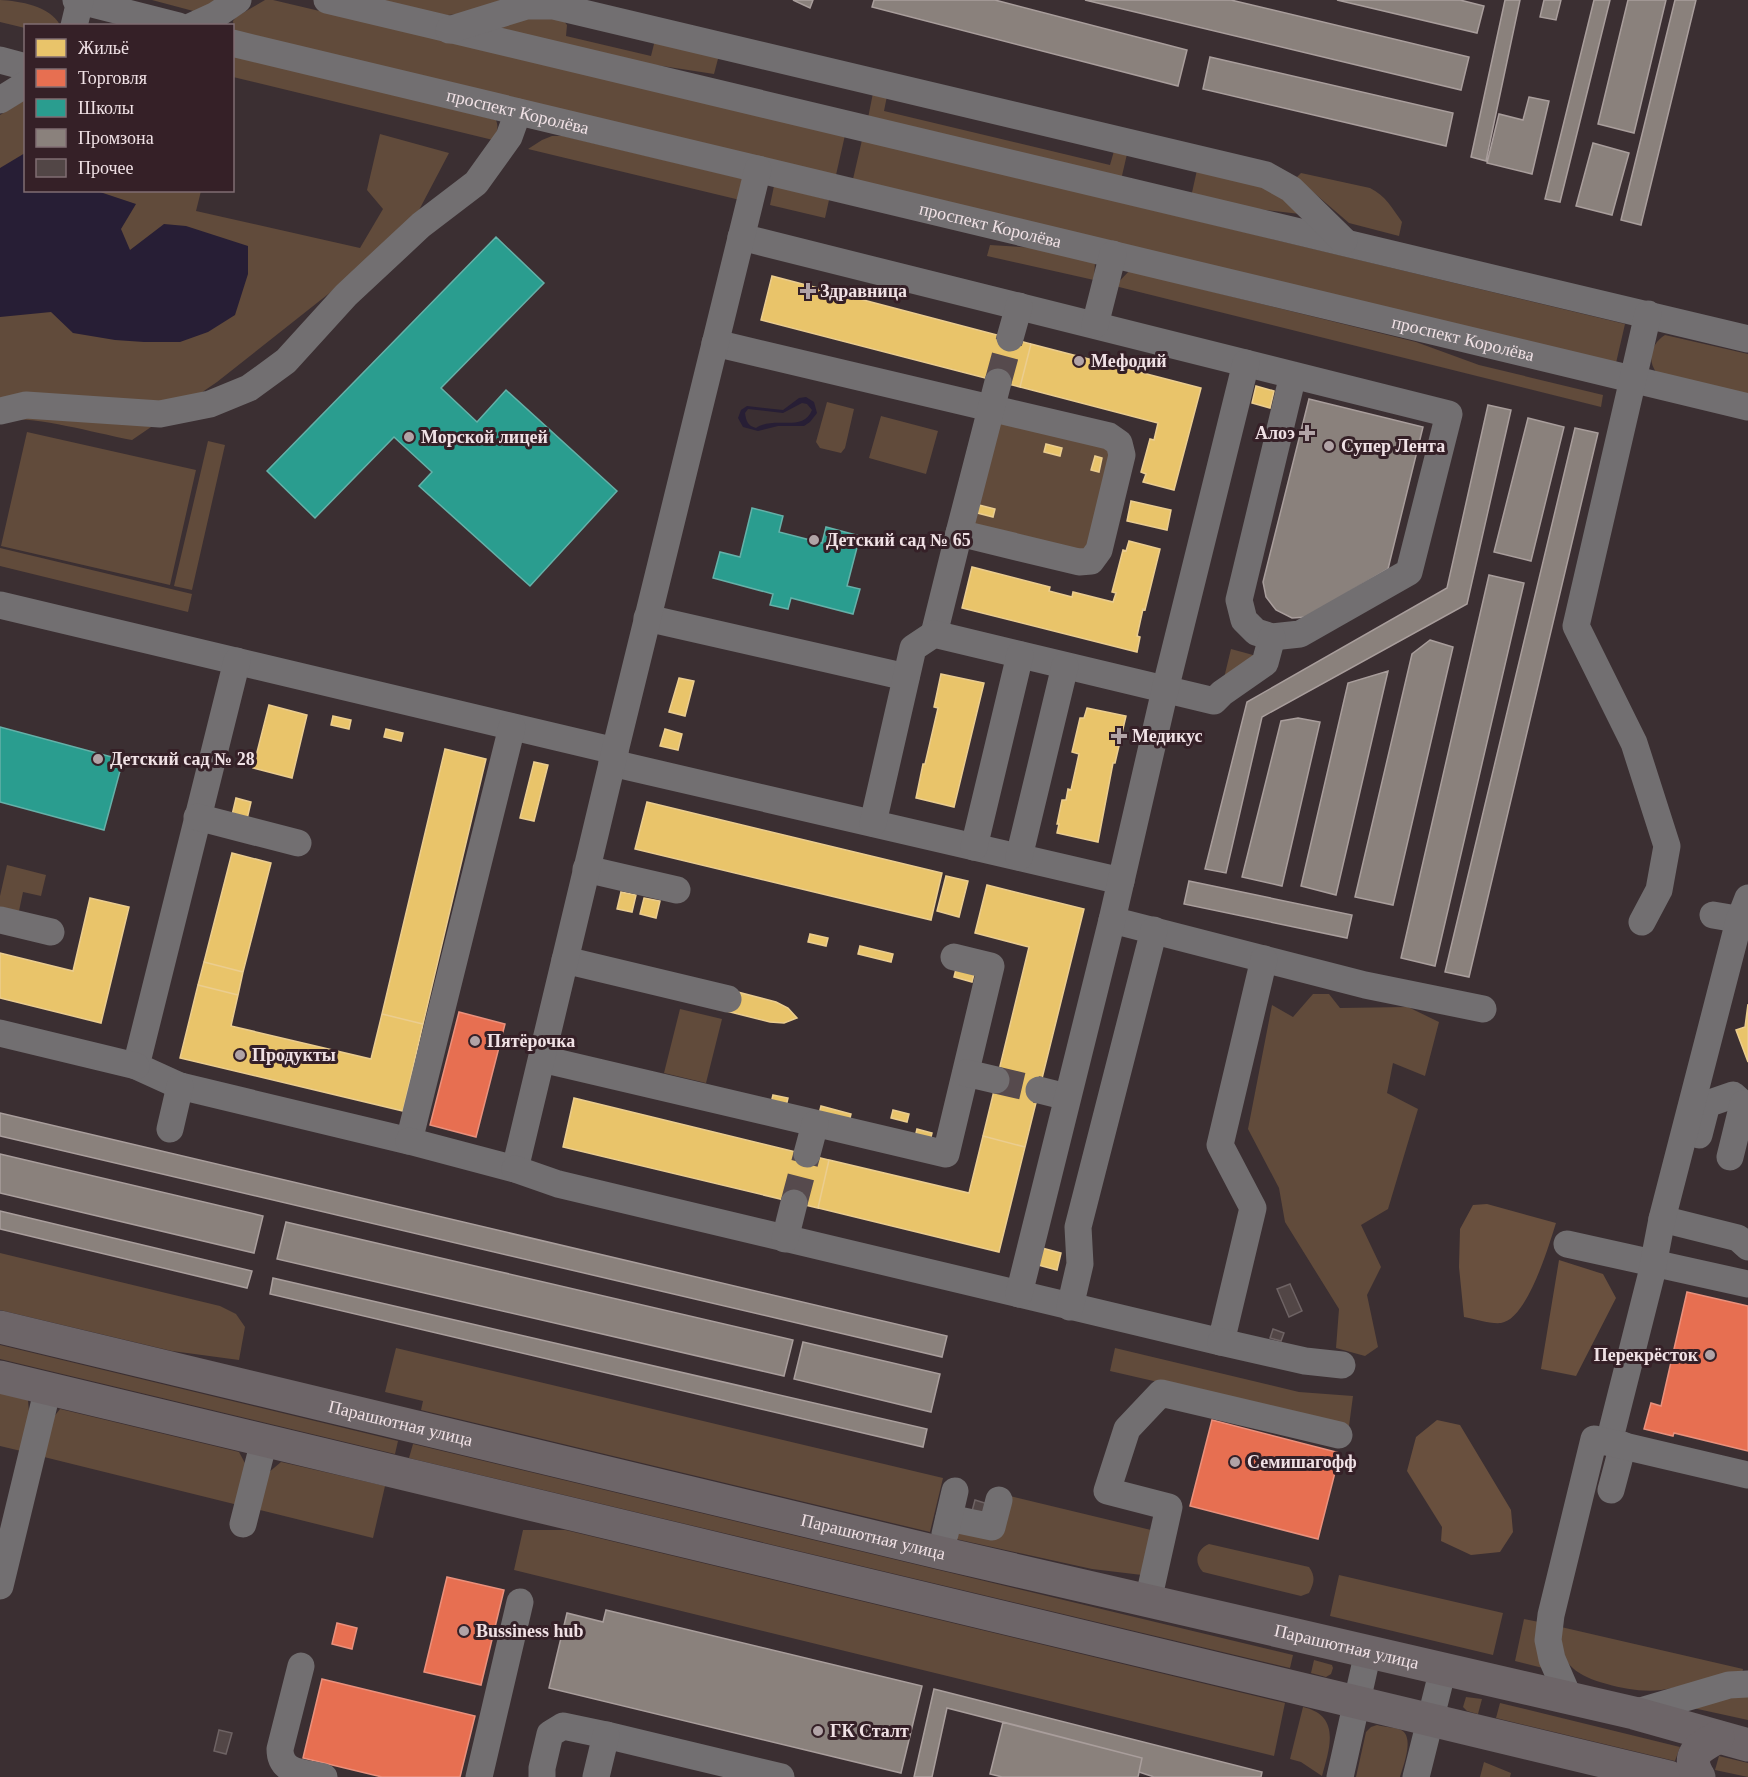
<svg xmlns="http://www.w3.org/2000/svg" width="1748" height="1777" font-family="'Times New Roman',serif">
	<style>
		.green { fill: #614b3b }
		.forest { fill: #69503e }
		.water { fill: #271e35; fill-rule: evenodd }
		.homes { fill: #e9c46a; stroke: #ebcd8f; stroke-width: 1.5 }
		.shops { fill: #e76f51; stroke: #ea917d; stroke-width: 1.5 }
		.schools { fill: #2a9d8f; stroke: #65b1a9; stroke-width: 1.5 }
		.industry { fill: #8a817c; stroke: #a99e9c; stroke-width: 1.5 }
		.building { fill: #524646; stroke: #6e6364; stroke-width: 1.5 }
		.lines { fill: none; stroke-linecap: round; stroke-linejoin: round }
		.minor-tunnel { stroke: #564a4d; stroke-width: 27; stroke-dasharray: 27 14; stroke-linecap: butt }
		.minor { stroke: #726f71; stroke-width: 27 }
		.major { stroke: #6d6568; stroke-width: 33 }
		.poi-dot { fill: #b1a3a6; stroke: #352027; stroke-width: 2 }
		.labels { text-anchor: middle; stroke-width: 6; stroke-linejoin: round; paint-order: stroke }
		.street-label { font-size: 18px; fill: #f0e1e5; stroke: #352027 }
		.poi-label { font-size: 18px; font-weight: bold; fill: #f0e1e5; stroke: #352027; text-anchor: start }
	</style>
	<rect width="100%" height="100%" fill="#3b2f32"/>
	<path class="green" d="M0,0c20,1 50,6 60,25l-34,1 -1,2 -25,-6z
		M152,0h71l-26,12z
		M265,0h8l572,135 -9,40 -598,-143 -4,-3 -1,-8 3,-4z
		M374,0h132c-19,6 -38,14 -58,15 -25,0 -50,-9 -74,-15z
		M536,14l24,2 7,9 -1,11 85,20 4,-16 64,15 -5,19 -65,-10 -154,-34z
		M233,55l263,65c3,8 1,13 -3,20l-260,-63z
		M873,93l14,3 -3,15 226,54 4,-14 13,3 -6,26 -253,-62z
		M25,100l1,90 175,1 -5,20 164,37 23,-39 -16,-19 13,-56 69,19 -41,78 -191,151 -85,58c-32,-6 -103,-26 -132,-20v-305z
		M552,136h11l181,43 -4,21 -212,-51 14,-9z
		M862,140l763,184 -9,39 -763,-184z
		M1197,170l74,19 29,25 -67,-8 -42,-9z
		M1301,173l69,15c16,8 22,20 32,34l-3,14 -50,-13 -51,-44 -1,-2z
		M774,186l55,14 -4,18 -55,-13z
		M990,245l47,3 58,14 -1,18 -107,-24z
		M1129,271l287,71 63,23 124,30 -2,12 -486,-121z
		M1665,335l83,19v41l-91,-22c-11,-13 -5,-30 8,-38z
		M827,402l27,7 -9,39 -4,5 -21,-5 -4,-6z
		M881,416l57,15 -12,43 -57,-16z
		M999,419l113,27 -24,106 -117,-23z
		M27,432l169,38 -26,115 -169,-39z
		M208,441l17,4 -33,145 -18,-4z
		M0,548l192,46 -4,18 -188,-46z
		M1231,649l33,9 -41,24z
		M7,865l39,10 -5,21 -18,-4 -4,19 -19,-4v-11z
		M1313,994h16l11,14 68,-1 31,15 -14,54 -32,-13 -6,30 31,16 -30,100 -27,16 20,42 -14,28 11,52 -13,9 -29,-8 3,-39 -54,-87 -6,-34 -31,-59 24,-124 21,12z
		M680,1009l42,10 -16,64 -42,-10z
		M0,1253l220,53 16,8 9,13 -6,33 -67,-9 -172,-41z
		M0,1345l398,96 -3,13 -395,-95z
		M396,1348l547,130 -13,54 -509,-122 2,-9 -38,-9z
		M1115,1348l184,44 54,4 -4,30 -239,-55z
		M0,1393l28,7 1,12 -8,39 -21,-5z
		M60,1409l179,43 8,15 -9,38 -194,-48 9,-39z
		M413,1444l880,211 -3,13 -881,-210z
		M281,1462l104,24 -12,52 -113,-28 8,-37z
		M1006,1495l145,35 -9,45 -50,-6 -136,-30 2,-9z
		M523,1530h42l720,173 -11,53 -760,-186z
		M1209,1544l100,23c7,10 5,16 0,26l-8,3 -98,-24c-10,-10 -6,-23 6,-28z
		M1339,1575l164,38 -10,42 -163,-39z
		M1524,1619l15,3 4,46 -28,-7z
		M1561,1627l182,42 -1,4c-28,3 -54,13 -81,17 -18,2 -37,-1 -54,-6 -32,-9 -50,-21 -46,-57z
		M1314,1660l18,5 1,3 -2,6 -5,3 -15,-4z
		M1748,1695v25l-55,-12 2,-5z
		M1466,1697l16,2 -4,15 -11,-3 -4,-4z
		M1500,1703l180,44 -5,14 -179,-43z
		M1303,1707c39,9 26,42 19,69l-21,-14 -11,-3z
		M1377,1725c7,2 17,2 24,5 14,7 2,36 -1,47h-44l10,-45 5,-5z
		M1719,1756l29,7v14l-33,-7z
		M1484,1762l27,11 -1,4h-30z"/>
	<path class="forest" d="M1487,1204l69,19c-7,22 -29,97 -55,100 -11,1 -26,-4 -37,-6l-5,-50 1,-38 13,-24z
		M1559,1260l44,14 13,24 -40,78 -35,-7z
		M1437,1420l23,5 51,85 2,22 -13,20 -29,3 -30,-14 1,-14 -35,-56 9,-34z"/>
	<path class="water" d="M25,153l1,37 71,1 39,13 -15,25 9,21 34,-26 22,2 62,20v28l-13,41 -27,17 -28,10h-36l-29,-2 -42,-7 -22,-21 -51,5v-149z
		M806,397l8,5 3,11 -7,9 -6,4h-26l-20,5 -15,-4 -5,-9 3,-8 6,-4 36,4 16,-12zM802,403l5,1 5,6c-9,23 -37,5 -56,18 -8,-2 -10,-7 -11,-15l3,-4 35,4z"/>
	<path class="homes" d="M772,276l259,68 -11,43 -259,-67z
		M1031,344l170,44 -27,102 -31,-8 3,-8 -5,-2 9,-33 4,1 4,-17 -138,-36z
		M1256,386l18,5 -4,17 -18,-5z
		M1046,444l16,4 -2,8 -16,-4z
		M1095,456l7,2 -3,14 -8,-2z
		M1131,501l40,9 -4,20 -40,-9z
		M979,505l16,4 -2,8 -16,-4z
		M1129,541l31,8 -15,61 -2,-1 -6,27 3,1 -3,15 -175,-44 10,-41 78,20 -1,4 23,6 1,-5 40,10 3,-9 -4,-1 11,-42 3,1z
		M941,674l43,9 -30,124 -38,-9 7,-34h2l13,-56 -4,-1z
		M679,678l15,3 -9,35 -16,-4z
		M269,705l38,10 -15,63 -39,-10z
		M1087,708l39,8 -11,47h-2l-15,79 -41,-9 2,-9h-2l5,-24h4l2,-11 3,1 8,-36 -7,-2 8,-34h4z
		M333,716l18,4 -2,9 -18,-4z
		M386,729l17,4 -2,8 -17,-4z
		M665,729l17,5 -4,16 -18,-4z
		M445,749l41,10 -63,265 -41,-10z
		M534,762l14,3 -14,56 -14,-3z
		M236,798l15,4 -4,17 -15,-4z
		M647,802l295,71 -11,47 -296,-71z
		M232,853l39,10 -28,109 -39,-10z
		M946,876l22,5 -9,36 -22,-6z
		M987,885l97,24 -59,238 -42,-11 46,-189 -54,-14z
		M621,892l15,3 -4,17 -15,-3z
		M90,898l39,9 -28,116 -101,-25v-45l73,18z
		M644,898l16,3 -4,17 -16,-4z
		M810,934l18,4 -2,8 -18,-4z
		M860,946l33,8 -2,8 -33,-8z
		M204,962l39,10 -5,23 -40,-10z
		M956,969l18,5 -2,8 -18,-5z
		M198,985l40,10 -7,31 140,33 11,-45 41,10 -20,87 -223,-53z
		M730,990l46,12 12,6 9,10 -13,5 -14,-1 -44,-11z
		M1748,1004v58l-12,-32 9,-3z
		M773,1095l15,3 -2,8 -15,-3z
		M574,1098l255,62 -11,48 -255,-61z
		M821,1106l30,8 -2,8 -30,-8z
		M893,1110l16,4 -2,8 -16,-4z
		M917,1129l15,4 -2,8 -15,-4z
		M983,1136l42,11 -26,105 -181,-44 11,-48 140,33z
		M1042,1248l19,5 -4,17 -19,-5z"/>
	<path class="shops" d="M459,1012l46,12 -29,113 -46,-12z
		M1687,1292l61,14v145l-74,-18 -1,3 -29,-7 7,-26 10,3z
		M1212,1420l128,33 -22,86 -128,-33z
		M447,1577l57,13 -23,95 -57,-13z
		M337,1623l20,5 -5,21 -20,-5z
		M322,1679l153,37 -15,61h-78l-79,-19z"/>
	<path class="schools" d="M496,237l48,46 -103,105 36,34 29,-32 111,101 -87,95 -111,-100 13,-14 -38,-35 -79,81 -48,-47z
		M752,508l31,8 -4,16 43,11 4,-16 34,9 -13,50 13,3 -7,25 -62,-16 -3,11 -18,-4 3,-11 -60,-16 7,-26 20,5z
		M0,727l123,33 -19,70 -104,-28z"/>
	<path class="industry" d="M793,0h20l-3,8z
		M874,0h121l192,50 -9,36 -306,-79z
		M1085,0h146l238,57 -8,33z
		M1337,0h123l24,6 -7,27z
		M1505,0h15l-34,161 -15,-4z
		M1544,0h17l-5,20 -16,-3z
		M1594,0h16l-50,202 -15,-3z
		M1628,0h38l-32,133 -36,-9z
		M1675,0h21l-55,225 -20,-5z
		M1210,57l243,56 -7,33 -243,-57z
		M1529,97l20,4 -17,73 -45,-11 12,-49 24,6z
		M1593,143l36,10 -17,62 -36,-9z
		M1309,399l114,28 -35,142 -81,48 -15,1 -16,-8 -10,-13 -3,-15z
		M1488,405l23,5 -44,194 -205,113 -36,156 -21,-4 42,-167 200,-114z
		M1528,418l36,9 -33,134 -37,-9z
		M1575,428l23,5 -129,544 -24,-5z
		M1489,575l35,8 -89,383 -34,-8z
		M1430,640l23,7 -60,258 -38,-8 57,-243z
		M1388,671l-52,224 -35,-9 47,-203z
		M1298,718l22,4 -38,164 -40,-9 39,-156z
		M1189,881l163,34 -5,23 -163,-34z
		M0,1113l947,223 -5,21 -942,-221z
		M0,1154l263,62 -9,37 -254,-60z
		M0,1211l252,60 -5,17 -247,-59z
		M286,1222l507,118 -9,36 -507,-117z
		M273,1278l654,151 -4,18 -653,-153z
		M803,1342l137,32 -9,38 -137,-33z
		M606,1610l316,76 -21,87 -352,-85 18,-75 36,9z
		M934,1689l328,83 -1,5h-107l-15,-5 3,-14 -195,-50 -15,69h-18z
		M1003,1722l139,36 -4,19h-136l-12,-3z"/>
	<path class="building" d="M1290,1284l12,27 -13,6 -12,-28z
		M1273,1329l11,4 -3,8 -11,-3z
		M975,1500l13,4 -4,15 -13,-4z
		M219,1730l13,3 -6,21 -12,-3z"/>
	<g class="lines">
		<path class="minor-tunnel" d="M998,382l12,-44
			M996,1080l43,10
			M794,1203l13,-49"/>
		<g class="minor">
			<path d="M76,0l103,26"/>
			<path d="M327,0c473,117 948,224 1421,339"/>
			<path d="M74,26l6,-25"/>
			<path d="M192,26l24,-11 22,-15"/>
			<path d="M449,30l77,-24h28l712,169 25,14 53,52"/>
			<path id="s1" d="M232,43l1516,364"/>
			<path d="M0,60l26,7"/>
			<path d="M0,100l26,-16"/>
			<path d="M741,237l708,177 -40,158 -109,62 -28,3 -16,-5 -12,-12 -5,-20 54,-225"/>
			<path d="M1095,325l18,-71"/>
			<path d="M1010,338l9,-32"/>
			<path d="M715,343l394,93 10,7 3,12 -23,95 -8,11 -12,1 -120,-29 -25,101"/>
			<path d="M0,411l26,-6 134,9 50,-10 39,-16 37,-27 60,-66 75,-70 55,-42 33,-46 9,-25"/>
			<path d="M959,533l39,-151"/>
			<path d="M0,605l615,146"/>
			<path d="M647,618l259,59"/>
			<path d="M237,661l-101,405 44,20 229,55 103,-414"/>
			<path d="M612,763l509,118"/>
			<path d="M197,817l101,26"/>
			<path d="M873,823l40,-175 21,-14 280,67 8,-8 43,-30 7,-26"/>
			<path d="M974,847l46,-192"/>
			<path d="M1019,857l46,-191"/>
			<path d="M586,869l91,21"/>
			<path d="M1713,915l35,6"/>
			<path d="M0,920l51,12"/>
			<path d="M1112,920l253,65 118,24"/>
			<path d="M1642,922l17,-32 8,-44 -33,-103 -58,-117 72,-312"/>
			<path d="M565,960l163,39"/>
			<path d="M0,1033l136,33"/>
			<path d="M542,1059l404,95 45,-188 -37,-9"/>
			<path d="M966,1073l30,7"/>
			<path d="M1039,1090l28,7"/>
			<path d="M170,1129l10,-43"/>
			<path d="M1699,1135l8,-31 26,-9 15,13"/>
			<path d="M409,1141l106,28 100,-418 143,-582"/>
			<path d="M807,1154l8,-30"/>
			<path d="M1730,1157l13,-53"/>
			<path d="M515,1169l43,15 663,158 32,-134 -33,-63 44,-186"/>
			<path d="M1662,1219l76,19 10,9"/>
			<path d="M785,1239l9,-36"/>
			<path d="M1567,1244l181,40"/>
			<path d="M1019,1294l93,-374 53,-230 81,-327"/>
			<path d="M1070,1307l10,-43 -2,-37 76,-297"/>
			<path d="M1221,1342l84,19 37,4"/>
			<path d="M1609,1442l42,-166 11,-57 77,-298 9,-23"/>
			<path d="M1611,1490l12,-45"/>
			<path d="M949,1518l43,9 7,-27"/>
			<path d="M243,1524l21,-83"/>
			<path d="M945,1534l10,-43"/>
			<path d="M0,1586l48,-198"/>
			<path d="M1148,1601l21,-94 -62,-16 20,-62 34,-36 178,42"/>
			<path d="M301,1666l-21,83c0,25 24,23 44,28"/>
			<path d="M1569,1698l-17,-39 -4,-19 3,-25 43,-176 154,36"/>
			<path d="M1634,1713l95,-28 19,-1"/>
			<path d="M479,1777l41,-175"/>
			<path d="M542,1777v-9l8,-34 13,-8 43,9 175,42"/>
			<path d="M596,1777l10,-42"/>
			<path d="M1340,1777l28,-125"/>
			<path d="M1416,1777l27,-108"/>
		</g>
		<g class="major">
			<path id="s2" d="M0,1327l941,226 693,160 114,32"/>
			<path d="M0,1377l1669,400"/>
			<path d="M1699,1777c-14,-23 0,-29 19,-40"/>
		</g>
	</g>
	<g class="poi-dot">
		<path d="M805 282h6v6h6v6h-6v6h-6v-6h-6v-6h6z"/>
		<circle cx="1079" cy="361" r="6"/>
		<path d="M1304 424h6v6h6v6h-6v6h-6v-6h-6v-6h6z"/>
		<circle cx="409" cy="437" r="6"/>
		<circle cx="1329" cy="446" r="6"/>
		<circle cx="814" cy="540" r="6"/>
		<path d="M1116 727h6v6h6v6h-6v6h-6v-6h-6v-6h6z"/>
		<circle cx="98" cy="759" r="6"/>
		<circle cx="475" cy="1041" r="6"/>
		<circle cx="240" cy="1055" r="6"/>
		<circle cx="1710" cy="1355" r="6"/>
		<circle cx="1235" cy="1462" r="6"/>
		<circle cx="464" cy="1631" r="6"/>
		<circle cx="818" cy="1731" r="6"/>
	</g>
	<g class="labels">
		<g class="street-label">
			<text dy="6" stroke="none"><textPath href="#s1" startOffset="294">проспект Королёва</textPath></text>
			<text dy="6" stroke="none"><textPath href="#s1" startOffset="780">проспект Королёва</textPath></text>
			<text dy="6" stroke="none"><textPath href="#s1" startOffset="1266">проспект Королёва</textPath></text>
			<text dy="6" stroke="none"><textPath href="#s2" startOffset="412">Парашютная улица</textPath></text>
			<text dy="6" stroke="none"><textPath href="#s2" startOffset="898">Парашютная улица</textPath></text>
			<text dy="6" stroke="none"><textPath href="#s2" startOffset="1384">Парашютная улица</textPath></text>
		</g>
		<g class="poi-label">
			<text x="820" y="297">Здравница</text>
			<text x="1091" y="367">Мефодий</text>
			<text x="1295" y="439" text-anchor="end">Алоэ</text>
			<text x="421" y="443">Морской лицей</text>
			<text x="1341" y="452">Супер Лента</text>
			<text x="826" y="546">Детский сад № 65</text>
			<text x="1132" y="742">Медикус</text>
			<text x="110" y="765">Детский сад № 28</text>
			<text x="487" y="1047">Пятёрочка</text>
			<text x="252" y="1061">Продукты</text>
			<text x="1698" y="1361" text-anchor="end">Перекрёсток</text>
			<text x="1247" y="1468">Семишагофф</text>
			<text x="476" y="1637">Bussiness hub</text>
			<text x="830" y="1737">ГК Сталт</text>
		</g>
	</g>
	<rect x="24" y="24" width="210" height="168" fill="#352027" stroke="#806d73" stroke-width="1.5"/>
	<rect x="36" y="39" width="30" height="18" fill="#e9c46a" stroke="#806d73" stroke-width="1.5"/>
	<text x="78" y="54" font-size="18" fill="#f0e1e5">Жильё</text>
	<rect x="36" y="69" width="30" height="18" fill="#e76f51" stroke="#806d73" stroke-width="1.5"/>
	<text x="78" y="84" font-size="18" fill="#f0e1e5">Торговля</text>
	<rect x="36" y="99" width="30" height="18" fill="#2a9d8f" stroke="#806d73" stroke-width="1.5"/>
	<text x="78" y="114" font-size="18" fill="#f0e1e5">Школы</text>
	<rect x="36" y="129" width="30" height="18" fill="#8a817c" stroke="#806d73" stroke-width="1.5"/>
	<text x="78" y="144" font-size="18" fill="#f0e1e5">Промзона</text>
	<rect x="36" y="159" width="30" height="18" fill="#524646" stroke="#806d73" stroke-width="1.5"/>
	<text x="78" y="174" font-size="18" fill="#f0e1e5">Прочее</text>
</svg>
